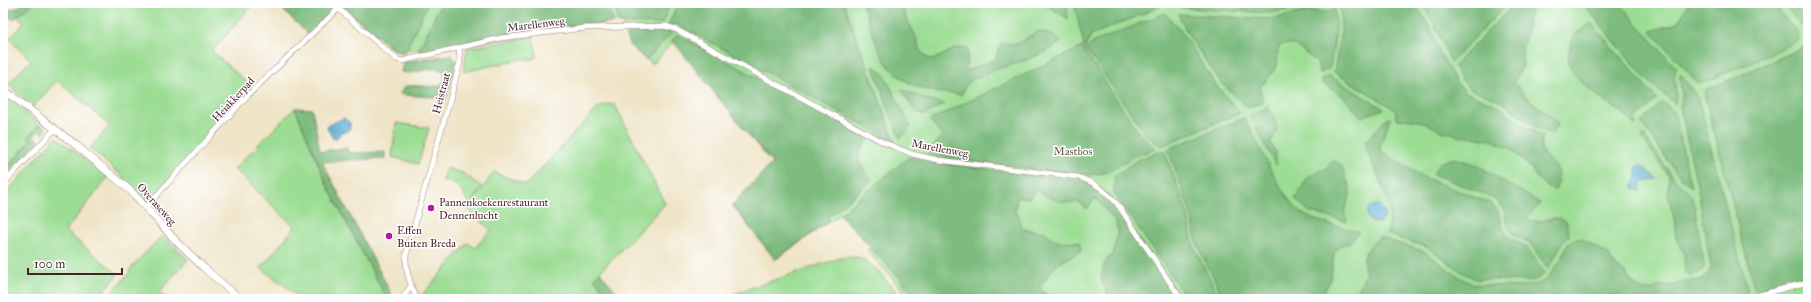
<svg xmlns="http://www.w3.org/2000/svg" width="1811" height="302" font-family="'IM FELL Great Primer',serif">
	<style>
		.green { fill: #9cdd94; stroke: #737e60 }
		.forest { fill: #7dbc7e; stroke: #646e54 }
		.water { fill: #54aad0; stroke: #4f647e }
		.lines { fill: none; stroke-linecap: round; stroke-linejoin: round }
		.street-casing { stroke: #9c8278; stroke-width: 6 }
		.secondary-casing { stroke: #9c8278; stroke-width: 8 }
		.street { stroke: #fff; stroke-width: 5 }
		.secondary { stroke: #fff; stroke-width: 7 }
		.poi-dot { fill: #b5179e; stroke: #fff; stroke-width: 1.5 }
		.labels { text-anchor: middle; stroke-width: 3; stroke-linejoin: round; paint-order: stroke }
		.street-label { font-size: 11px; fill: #4a1f2b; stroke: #fff }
		.park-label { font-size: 11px; fill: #63584a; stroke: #fff }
		.poi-label { font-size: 11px; fill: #4a1f2b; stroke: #fff; text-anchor: start }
	</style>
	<rect width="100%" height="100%" fill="#fff"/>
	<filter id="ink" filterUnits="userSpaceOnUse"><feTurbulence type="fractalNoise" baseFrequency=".025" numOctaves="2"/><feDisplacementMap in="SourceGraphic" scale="8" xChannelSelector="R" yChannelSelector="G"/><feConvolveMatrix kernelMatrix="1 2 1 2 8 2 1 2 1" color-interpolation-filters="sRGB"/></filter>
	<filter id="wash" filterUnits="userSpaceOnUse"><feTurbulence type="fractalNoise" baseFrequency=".012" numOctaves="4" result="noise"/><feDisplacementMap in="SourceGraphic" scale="16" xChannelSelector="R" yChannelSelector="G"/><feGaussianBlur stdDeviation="0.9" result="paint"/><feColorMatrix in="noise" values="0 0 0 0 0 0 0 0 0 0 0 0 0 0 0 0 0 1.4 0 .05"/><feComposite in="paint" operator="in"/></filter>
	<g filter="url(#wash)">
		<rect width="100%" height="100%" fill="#eee4c6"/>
		<path class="green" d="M34,3h220l-42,48 41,37 -103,113 -60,-53 20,-22 -53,-46 -24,27 -25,-23 23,-24 -22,-21 15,-16 -7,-8z
			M338,3h1470v296h-897l-44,-49 4,-3 -30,-34 -66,47 -39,-50 37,-45 -99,-125 -21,24 -24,-20 -7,-23 -172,26 -57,3z
			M533,37l4,19c-5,5 -9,3 -15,3l-59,13 4,-24z
			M3,94l36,30 -9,12v5l-25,29 -2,-2v-34l2,-5 -2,-8z
			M609,104l6,1 50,99 -71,74 17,21h-188l-2,-3 47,-53 7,5 16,-18 -23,-21 26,-37 32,13 72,-77z
			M295,108l33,79 59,112h-85l-41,-31 34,-41 -61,-58z
			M396,123l33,5 -11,36 -26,-7z
			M56,137l52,40 -43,54 53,43 -21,25h-94v-103z
			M446,168l16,5 20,14 -12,17 -14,-21 -13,-2z
			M162,236l26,23 -29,33 7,7h-60l24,-27v-3z
			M857,257c16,4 34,30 45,42h-175l9,-6 104,-35z"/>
		<path class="forest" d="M23,3h11l-20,16 -11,-3v-8c8,3 14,1 20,-5z
			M276,3h52l6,6 -26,25z
			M341,3h87l-24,51 -14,-7z
			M441,3h167l5,20c-67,3 -129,14 -195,29z
			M614,3h56l-8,21 -43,-1z
			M679,3h165l51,139 -214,-116 -13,-2z
			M862,3h41l1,10 12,24 3,12 7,8 7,3 23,-12h12l-2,23 29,-11 5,-15 3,-2 14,1 21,-13 14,4 9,6c-12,16 -67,27 -88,38l-7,6 -5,10c-10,-3 -20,-1 -30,-4 -52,-14 -52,-44 -69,-88z
			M1043,3h24l1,16z
			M1074,3h84l2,4 -69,28 -7,15 55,83 17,16 -22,7 -25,16 -19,3 -131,-15 -33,-5 16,-19 -12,-16 154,-74z
			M1188,3h151l-15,3h-16l-39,7 -88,-5z
			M1368,3h47l14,23 11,27 16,29 11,11 30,12 25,20 21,11c-11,28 28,23 12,54l-8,-3 -10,-9 -6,-10 -21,-20 -16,-7 -26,-5 -7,1 -9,-4 -9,-1 -11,-6 -18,-6 -18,-1v-8l-6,-5 -56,-34 7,-41 -1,-23z
			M1422,3h86l-57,59 -17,-39z
			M1515,3h19l-7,18v12l-5,15 1,18 -9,16 12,15 31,24 1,4 -8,10 -25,-15 -25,-20 -30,-11 -9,-10 -7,-13z
			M1582,3h37l57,65c-4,13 2,23 -1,36l-25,-21z
			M1689,3h83l26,30 1,7 -42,20 -58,24 -48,-53 27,-8z
			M1783,3h25v273l-53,14 -51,-197 2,-3 97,-42 4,-5 -2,-13z
			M1335,9l1,22 -6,37 -10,5 -3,-11 -22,-17 -12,-1 -5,4 -1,18 -17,22 3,14 -15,6 -28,-27 -30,-43 -12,-24 92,5 39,-8 16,1z
			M1165,13l15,17 36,55 24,28 -79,33 -14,-10 -61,-87 8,-7z
			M1591,23l66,76 -22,21 1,5c-8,-3 -10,-11 -16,-14 -14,-9 -49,-32 -51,-49 -2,-8 2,-19 5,-27z
			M624,30l49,2 -27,28 -17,-15z
			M678,35l192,103c-17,17 -13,26 2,42l-43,36 -2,7 -51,35 -44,-53 41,-43 -21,-23 -80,-99z
			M451,55l5,6 -10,37 -41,-3 -5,-1 4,-7c12,-4 24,2 37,-2l4,-7 -1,-7c-13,-7 -29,5 -43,1l2,-10z
			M873,66l10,7 28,54 -11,12z
			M1680,74l18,24 50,194 -27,7h-367l12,-25c-6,-20 0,-23 13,-37l46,15 34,25 13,7 47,3 20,-3 8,-5 14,-20 8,-17 8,-3h5l27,16 4,8 13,11 10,12 8,5 8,-1 9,-5 12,1 13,-6c11,3 21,-1 25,-12l-14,-84 -17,-77c5,-12 -1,-21 0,-33z
			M1329,76l55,33 -23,8 -18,-21 -21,-13v-4z
			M901,89l26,11 18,4 -21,11c-12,-3 -17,-17 -23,-26z
			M1662,102l5,3 8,10 16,72 -13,-12 -37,-53z
			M1268,107l7,12 2,11 -7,13 6,9v13l-26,-49z
			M295,108l17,1 8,42 27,-3 1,5 37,-1v6l-63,4 72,137h-7l-59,-112z
			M1244,118c14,24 38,82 59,96 14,9 40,13 56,18l-9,10 -12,5 -4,6 -3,24 -8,18 2,4h-101l-27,-55 -6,-30 -23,-65z
			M1390,118l-10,28 1,5 42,26 67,26 8,8 4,15 5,10 19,11 19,26 -8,6 -8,2 -54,-2 -13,-7 -35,-25 -41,-13c16,-27 -17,-65 -21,-93 10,-6 14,-19 25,-23z
			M39,124l7,4 -3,6 -4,-4 -5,6 5,5 -33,36 -3,1v-10l2,2 25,-28 -1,-6z
			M1644,135l30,44 19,18 11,67 -1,5 -4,4 -9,2 -5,-3 -1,-19 -8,-15 -2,-20 -6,-24 1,-18 -27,-38z
			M1164,150l24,65 5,30 27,54h-33l-73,-106 1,-17 22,-16z
			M909,157l21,5 157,20 21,13 73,104h-70l-9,-17 -1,-5 3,-12 10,-14 4,-20 -3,-10 -18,-22h-3l-7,10 -9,-7c-14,3 -30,-4 -41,-12l-7,8 -12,-1 -1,2 -2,12 4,5 2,11 3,2 20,3 13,9 21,1 3,5v4l-25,14 -16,21 1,5 12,8h-134l-79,-85z
			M1455,158l22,7 61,37 2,2 -14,14c4,2 9,4 13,3 11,-1 17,-7 28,1l2,14 -5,3 -16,30 -18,-26 -15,-8 -6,-6 -6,-21 -5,-7 -14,-7 -51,-20 6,-11z
			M1331,161c10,0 12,7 14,15 1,4 3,6 4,9 3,9 -1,18 -5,26l3,11 -37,-10 -15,-13 13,-22 19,-9z
			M600,272l22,27h-11l-17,-21z"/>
		<path class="water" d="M344,118l6,5v6l-4,3h-5l-4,6 -4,1 -6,-11 1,-3z
			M1641,165l16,14 -16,4 -1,8 -7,-3v-3l4,-8v-10z
			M1367 214a9 9 0 1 1 18 0a9 9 0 1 1-18 0Z"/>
	</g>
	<g filter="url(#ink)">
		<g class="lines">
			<g class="street-casing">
				<path id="street" d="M332,3l64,56 6,2 99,-23 84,-10 80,-2 10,3 208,113 29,12 26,6 140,17c18,6 28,14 40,28l63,94
					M3,184l52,-55
					M147,206l101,-111 90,-86
					M402,299l9,-13
					M417,299c-7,-14 -12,-28 -11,-44l43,-152 11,-41 -1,-14
					M1745,299l63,-17"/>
			</g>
			<g class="secondary-casing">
				<path id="secondary" d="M3,89l74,57 55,46 44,49 28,27 36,31"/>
			</g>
			<use href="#street" class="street"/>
			<use href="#secondary" class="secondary"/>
		</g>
	</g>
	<g class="poi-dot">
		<circle cx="431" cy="208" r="4"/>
		<circle cx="389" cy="236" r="4"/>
	</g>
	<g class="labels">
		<g class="street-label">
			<text transform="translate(536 24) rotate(-7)" y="4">Marellenweg</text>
			<text transform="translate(441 93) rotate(-75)" y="4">Heistraat</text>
			<text transform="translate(233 99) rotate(-47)" y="4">Heiakkerpad</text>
			<text transform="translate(940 148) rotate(11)" y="4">Marellenweg</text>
			<text transform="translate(157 204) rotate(48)" y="4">Overaseweg</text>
		</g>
		<g class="park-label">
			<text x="1073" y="155">Mastbos</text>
		</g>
		<g class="poi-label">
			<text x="439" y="206">Pannenkoekenrestaurant<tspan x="439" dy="13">Dennenlucht</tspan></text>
			<text x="397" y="234">Effen<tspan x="397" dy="13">Buiten Breda</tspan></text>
		</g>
	</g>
	<rect width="1811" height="302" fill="none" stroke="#fff" stroke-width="16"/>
	<path d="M28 268v6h94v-6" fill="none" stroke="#4a1f2b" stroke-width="2"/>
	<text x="34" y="268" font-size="12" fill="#4a1f2b" stroke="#ffffff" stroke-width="3" paint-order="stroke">100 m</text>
</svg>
